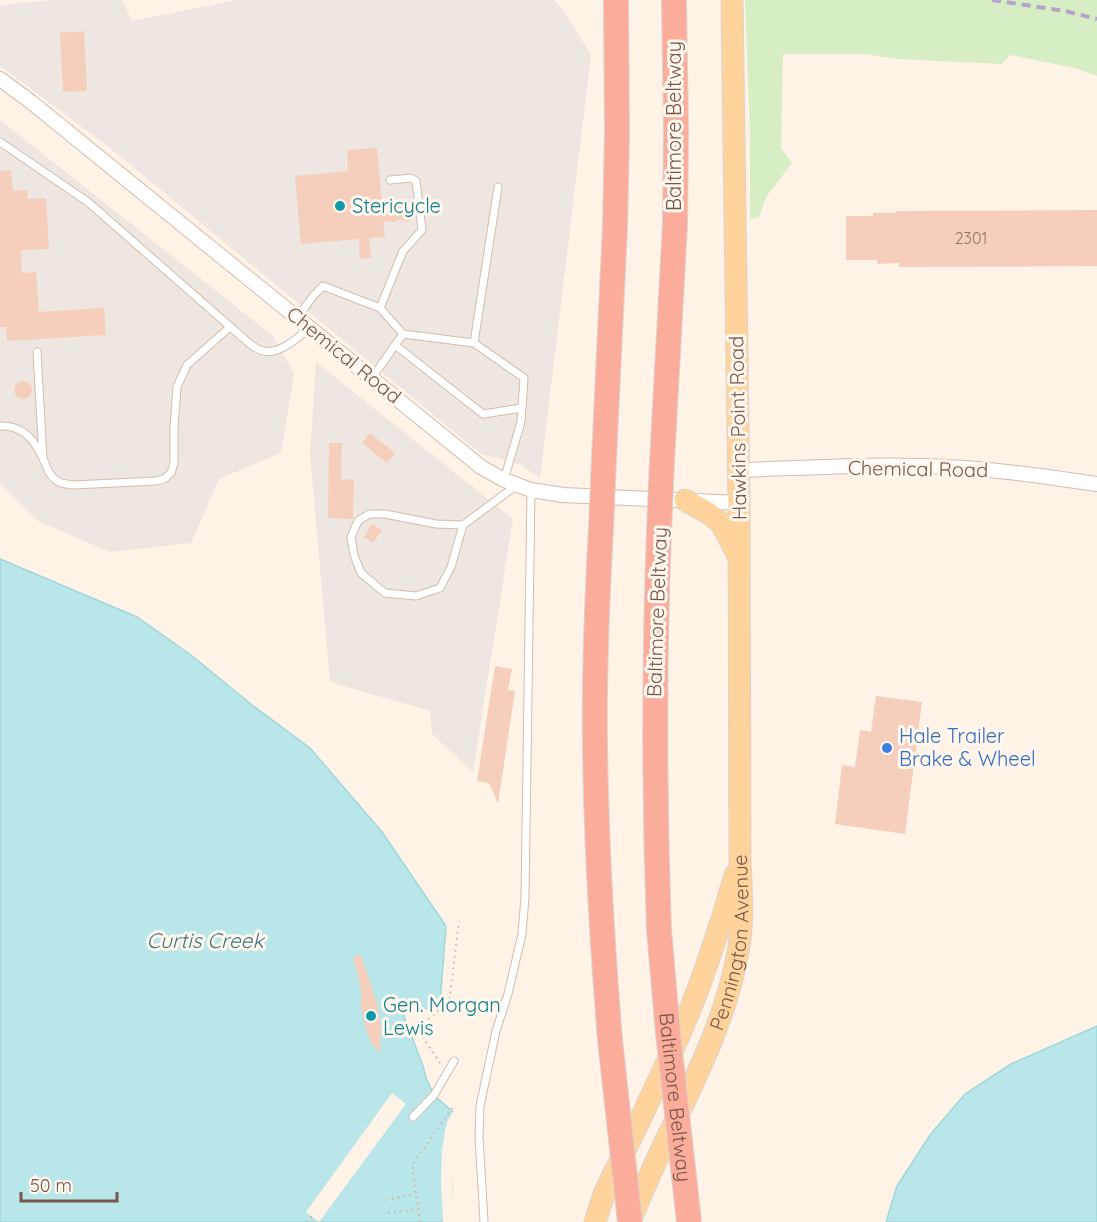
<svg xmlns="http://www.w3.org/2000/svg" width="1097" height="1222" font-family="Quicksand,sans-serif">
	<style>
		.industrial { fill: #eee6e0 }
		.green { fill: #d7edc3 }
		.water { fill: #b9e6e9; stroke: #9fd7db; stroke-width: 1.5 }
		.pier { fill: #fef3e6 }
		.building { fill: #f5cfbc }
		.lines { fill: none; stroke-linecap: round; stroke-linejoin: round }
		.service-casing { stroke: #d3bcae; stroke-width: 9 }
		.minor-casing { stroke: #d3bcae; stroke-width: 16 }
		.primary-casing { stroke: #dcd3d0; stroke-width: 23 }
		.motorway-casing { stroke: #dcd3d0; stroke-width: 26 }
		.path { stroke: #dab19f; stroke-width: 2; stroke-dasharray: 1.5 4.5; stroke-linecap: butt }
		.service { stroke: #fff; stroke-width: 7 }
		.minor { stroke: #fff; stroke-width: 14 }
		.primary { stroke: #ffd39c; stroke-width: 21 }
		.motorway { stroke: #fbac9a; stroke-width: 24 }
		.rail { stroke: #b5a3c9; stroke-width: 4; stroke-dasharray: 9 6; stroke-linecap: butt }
		.motorway-bridge-casing { stroke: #dcd3d0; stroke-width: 26; stroke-linecap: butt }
		.motorway-bridge { stroke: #fbac9a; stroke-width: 24 }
		.culture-dot { fill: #0f9aa8; stroke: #fff7ee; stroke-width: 2 }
		.shop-dot { fill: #3f7fe0; stroke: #fff7ee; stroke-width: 2 }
		.labels { text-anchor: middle; stroke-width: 6; stroke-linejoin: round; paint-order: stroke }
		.number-label { font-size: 16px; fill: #987466 }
		.street-label { font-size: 20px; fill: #795649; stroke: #fff7ee }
		.culture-label { font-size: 20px; fill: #0d838f; stroke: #fff7ee; text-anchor: start }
		.shop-label { font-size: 20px; fill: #366cbe; stroke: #fff7ee; text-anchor: start }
		.water-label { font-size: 21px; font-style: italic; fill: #3b797f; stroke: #fff7ee }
	</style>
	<rect width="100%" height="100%" fill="#fef3e6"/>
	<path class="industrial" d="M59,0h63l10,21 105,-21h317l9,10 28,45 -51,423 -19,-13 -40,-11 -371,-306 -110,-82v-60l17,-3z
		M0,120l273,216 21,37 -13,80 -62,26 -28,64 -81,9 -72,-31 -38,-38z
		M316,362l197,157 -40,253 -41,-38 -2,-23 -100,-29 -20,-228z"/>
	<path class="green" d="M745,0h352v76l-22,-8 -65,-13 -8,9 -104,-5 -33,-5h-82l-2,94 11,15 -26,34 -7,21 -9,1v-87z"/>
	<path class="water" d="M0,559l137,58 54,38 61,50 58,43 72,84 64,94 -6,77 -21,8 -11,-12 -9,4 24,63 3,12 8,17 19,17 -2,19 1,91h-452z
		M1097,1026v196h-211l11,-36 33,-51 35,-41 46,-30z"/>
	<path class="pier" d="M392,1093l14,11 -87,118 -13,-10z
		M453,1112h3l-2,19 -2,59 3,32h-12l-2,-40 1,-31 3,-20 2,-9z"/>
	<path class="building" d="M84,31l3,60 -24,1 -3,-59z
		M377,148l5,56 11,-3 17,8v13l-12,-2 -4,2 -11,-1 2,16 -16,1 2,20 -11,1 -1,-20 -58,5 -6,-68 53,-5 -1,-21z
		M11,170l2,21 14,-1 1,9 18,-1 3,51 -28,1 1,23 14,-1 3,40 65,-4 2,27 -99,6 -1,-14h-6v-156z
		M1097,210v56l-198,1v-4l-22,1v-4h-31v-44h27v-3h23v-2z
		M14 390a9 9 0 1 1 18 0a9 9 0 1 1-18 0Z
		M370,433l25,20 -8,10 -25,-20z
		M329,443h13l-1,36 13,1 -1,39 -25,-1z
		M372,524l10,6 -9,13 -9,-6z
		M495,666l17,3 -4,21 7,1 -17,113 -9,-21 -12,-2z
		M876,696l46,6 -17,132 -70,-10 7,-59 13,2 5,-37 11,2z
		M361,955l16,48 4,25 -1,25 -9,-10 -4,-11 -7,-30 2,-5 -2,-12 -7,-28z"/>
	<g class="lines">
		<g class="service-casing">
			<path id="service" d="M0,142l88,60 162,142c4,3 9,6 13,7 17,4 35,-14 47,-23
				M297,318l17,-23 9,-9 57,22 23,-57 19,-21 -6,-49 -5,-3 -21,2
				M403,334l71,9 50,35 -3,44 -17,58
				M474,343l24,-156
				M395,345l88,69 39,-6
				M37,352l6,106
				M372,378l31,-44 -23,-26
				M0,426c25,-1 36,16 45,37 3,8 6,15 14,19 3,2 9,2 14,3l83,-4 8,-2 7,-6 3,-10v-36l3,-40 10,-22 43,-38
				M463,525l-12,42 -11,21 -24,8 -31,-3 -24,-20 -7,-18 -3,-18 7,-16 11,-7h16l51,10 27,1 54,-40
				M413,1117l21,-22 20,-34
				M484,1222l-5,-86 1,-30 16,-75 12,-37 14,-60 3,-37 6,-407"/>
		</g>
		<g class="minor-casing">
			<path id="minor" d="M0,79l31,23 450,365 23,13 27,10 32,5 176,8
				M739,470c69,-2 138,-7 207,-3 51,2 101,10 151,17"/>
		</g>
		<g class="primary-casing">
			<g id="primary">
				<path d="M685,500l23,13 13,10 16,31"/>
				<path d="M595,1222l9,-28c26,-54 53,-108 77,-163 22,-50 39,-104 54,-156"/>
				<path id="s1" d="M630,1222c34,-90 91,-175 108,-270 6,-31 3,-64 2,-95l-1,-354 -7,-503"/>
			</g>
		</g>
		<g class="motorway-casing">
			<path id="motorway" d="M604,458l11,-231 2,-93 -1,-134
				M662,461l13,-237 1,-93 -2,-131
				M601,528c-4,72 -7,144 -6,215 1,100 7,198 15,297
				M659,531c-5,133 -5,265 0,399"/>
		</g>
		<path class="path" d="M440,1063l-21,-31 2,-7 28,-23 10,-81
			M386,1200l30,-6
			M388,1213l30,-4
			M307,1222l7,-9
			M420,1222l-8,-57 42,-59"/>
		<use href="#service" class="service"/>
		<use href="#minor" class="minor"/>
		<use href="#primary" class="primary"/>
		<use href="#motorway" class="motorway"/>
		<path class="rail" d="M992,0l73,11 32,8"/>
		<g class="motorway-bridge-casing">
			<g id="motorway-bridge">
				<path d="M601,528l3,-70"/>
				<path d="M659,531l3,-70"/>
				<path id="s2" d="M659,930l9,103 21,189"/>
				<path d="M610,1040l20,182"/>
			</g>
		</g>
		<use href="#motorway-bridge" class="motorway-bridge"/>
	</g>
	<g class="culture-dot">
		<circle cx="340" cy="206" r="6"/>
		<circle cx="371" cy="1016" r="6"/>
	</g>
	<circle class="shop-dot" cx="887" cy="748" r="6"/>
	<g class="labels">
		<g class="number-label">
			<text x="971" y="244">2301</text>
		</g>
		<g class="street-label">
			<text transform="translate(674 126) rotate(-90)" y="7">Baltimore Beltway</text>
			<text transform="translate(344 355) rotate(39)" y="7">Chemical Road</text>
			<text transform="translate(738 428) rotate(-91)" y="7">Hawkins Point Road</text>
			<text transform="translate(918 469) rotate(1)" y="7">Chemical Road</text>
			<text transform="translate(657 612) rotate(-88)" y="7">Baltimore Beltway</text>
			<text dy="7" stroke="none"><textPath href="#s1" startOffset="300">Pennington Avenue</textPath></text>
			<text dy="7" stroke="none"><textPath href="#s2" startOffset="168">Baltimore Beltway</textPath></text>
		</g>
		<g class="culture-label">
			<text x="352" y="213">Stericycle</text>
			<text x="383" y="1012">Gen. Morgan<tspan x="383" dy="23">Lewis</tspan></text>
		</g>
		<g class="shop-label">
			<text x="899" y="743">Hale Trailer<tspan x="899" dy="23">Brake &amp; Wheel</tspan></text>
		</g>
		<g class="water-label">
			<text x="205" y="948">Curtis Creek</text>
		</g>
	</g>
	<path d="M21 1192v9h96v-9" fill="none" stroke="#795649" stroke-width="3"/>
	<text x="30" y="1192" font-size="18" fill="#795649" stroke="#fff7ee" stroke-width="4.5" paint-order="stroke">50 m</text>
</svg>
